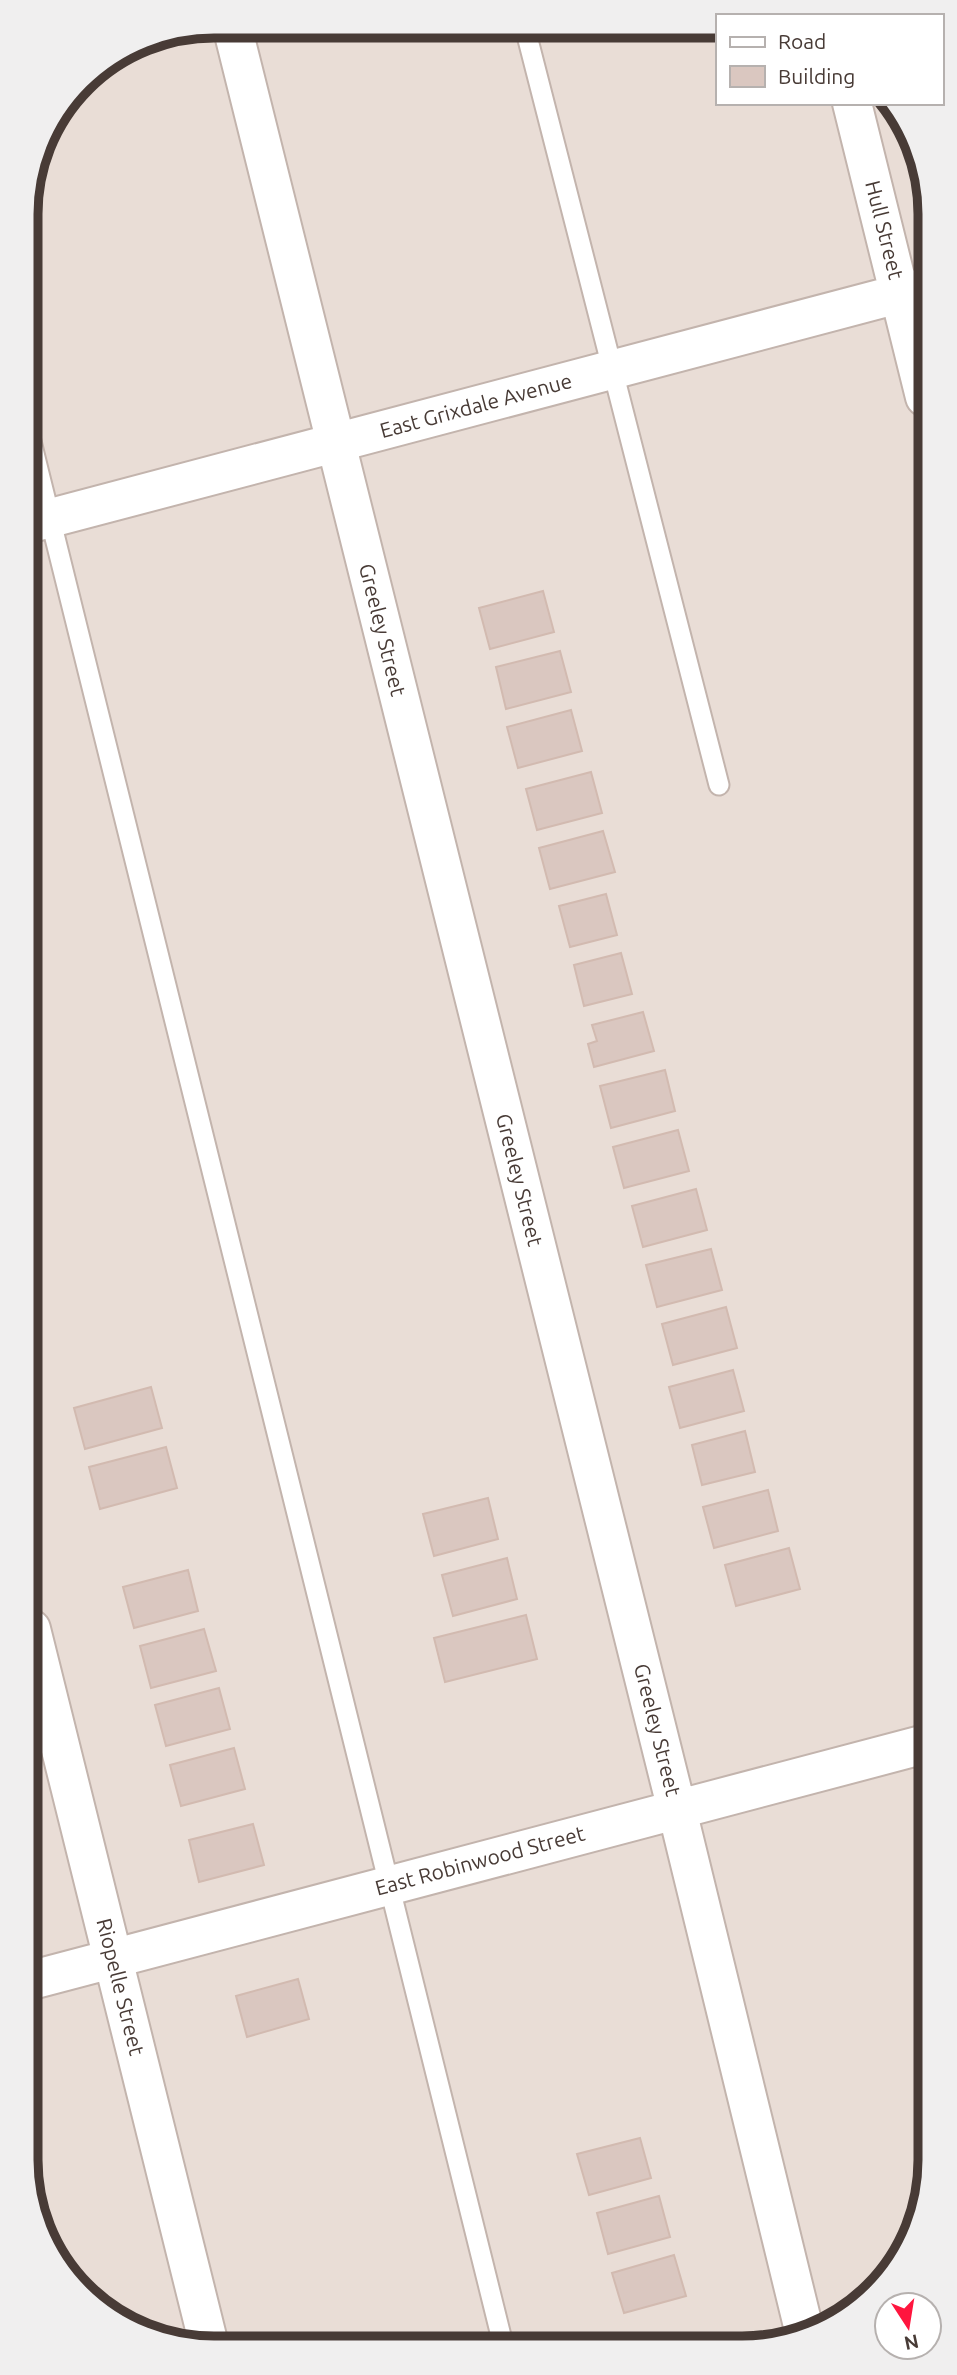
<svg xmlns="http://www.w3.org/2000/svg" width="957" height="2375" font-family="Ubuntu,sans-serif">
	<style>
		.residential { fill: #e9ddd6 }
		.building { fill: #dac7c0; stroke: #d2bab0; stroke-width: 2 }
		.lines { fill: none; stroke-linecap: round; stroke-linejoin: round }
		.service-casing { stroke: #c3b4ad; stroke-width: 23 }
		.minor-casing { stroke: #c3b4ad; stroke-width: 42 }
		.service { stroke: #fff; stroke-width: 19 }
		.minor { stroke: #fff; stroke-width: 38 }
		.labels { text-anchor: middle; stroke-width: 7; stroke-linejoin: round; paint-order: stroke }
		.street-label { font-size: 21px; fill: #483b36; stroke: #fff }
		.rim { fill: none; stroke: #483b36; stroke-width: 9 }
	</style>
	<rect width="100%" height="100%" fill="#f4ede8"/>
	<path class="residential" d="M214,26l503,3v74h168l39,63 6,2006 -13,60 -33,52 -93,58 -613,3 -88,-43 -57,-93 -6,-2007 18,-70 45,-59 53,-33z"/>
	<path class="building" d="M543,591l11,41 -64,17 -11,-41z
		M560,651l11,41 -65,17 -10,-42z
		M571,710l11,41 -64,17 -11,-41z
		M591,772l11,41 -65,17 -11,-41z
		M603,831l12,41 -65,17 -11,-41z
		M606,894l11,41 -47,12 -11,-41z
		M621,953l11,41 -48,12 -10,-41z
		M643,1012l11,39 -60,16 -6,-23 9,-3 -5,-16z
		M665,1070l10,41 -64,17 -11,-42z
		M678,1130l11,41 -65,17 -11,-41z
		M696,1189l11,41 -64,17 -11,-41z
		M711,1249l11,41 -65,17 -11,-42z
		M726,1307l11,41 -64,17 -11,-41z
		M733,1370l11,41 -64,17 -11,-41z
		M151,1387l11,41 -77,21 -11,-41z
		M745,1431l10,41 -53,13 -10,-40z
		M166,1447l11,41 -77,21 -11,-42z
		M768,1490l10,41 -64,17 -11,-41z
		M488,1498l10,41 -64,17 -11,-42z
		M789,1548l11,41 -64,17 -11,-41z
		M507,1558l10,41 -64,17 -11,-41z
		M188,1570l10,41 -64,17 -11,-41z
		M526,1615l11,44 -92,23 -11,-44z
		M204,1629l12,42 -65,17 -11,-42z
		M219,1688l11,41 -64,17 -11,-41z
		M234,1748l11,41 -64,17 -11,-41z
		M253,1824l11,41 -65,17 -10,-42z
		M298,1979l11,40 -62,18 -11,-41z
		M640,2138l11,40 -62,17 -12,-41z
		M659,2196l11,41 -62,17 -11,-41z
		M674,2255l12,41 -62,17 -12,-40z
		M378,2334l3,10h-43z"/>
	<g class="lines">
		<g class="service-casing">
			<path id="service" d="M525,28l194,757
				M27,425l476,1919"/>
		</g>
		<g class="minor-casing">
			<path id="minor" d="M232,26l445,1784 128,524
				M852,103l73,294
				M28,524l897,-237
				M31,1629l178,716
				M32,1980l897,-237"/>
		</g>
		<use href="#service" class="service"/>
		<use href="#minor" class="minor"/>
	</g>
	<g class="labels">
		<g class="street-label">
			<text transform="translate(884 230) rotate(76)" y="7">Hull Street</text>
			<text transform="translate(476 406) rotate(-15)" y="7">East Grixdale Avenue</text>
			<text transform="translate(382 630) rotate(76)" y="7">Greeley Street</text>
			<text transform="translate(519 1180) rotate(76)" y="7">Greeley Street</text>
			<text transform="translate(657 1730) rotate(76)" y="7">Greeley Street</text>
			<text transform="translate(480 1861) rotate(-15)" y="7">East Robinwood Street</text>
			<text transform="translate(120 1987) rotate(76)" y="7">Riopelle Street</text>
		</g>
	</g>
	<path d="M0 0H957V2375H0ZM214 38H742A176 176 0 0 1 918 214V2160A176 176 0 0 1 742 2336H214A176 176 0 0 1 38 2160V214A176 176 0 0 1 214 38Z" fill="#f0efef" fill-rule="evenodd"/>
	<path class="rim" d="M214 38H742A176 176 0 0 1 918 214V2160A176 176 0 0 1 742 2336H214A176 176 0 0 1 38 2160V214A176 176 0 0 1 214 38Z"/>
	<rect x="716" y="14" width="228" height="91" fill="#ffffff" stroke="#b6b1af" stroke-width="2"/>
	<rect x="730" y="37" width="35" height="10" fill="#ffffff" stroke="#b6b1af" stroke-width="2"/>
	<text x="778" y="49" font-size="21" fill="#483b36">Road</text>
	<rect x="730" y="66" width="35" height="21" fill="#dac7c0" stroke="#b6b1af" stroke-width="2"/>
	<text x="778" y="84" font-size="21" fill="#483b36">Building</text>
	<g transform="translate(908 2326) rotate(168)"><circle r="33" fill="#ffffff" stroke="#b6b1af" stroke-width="2"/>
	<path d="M0-5L12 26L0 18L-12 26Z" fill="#ff153e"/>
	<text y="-10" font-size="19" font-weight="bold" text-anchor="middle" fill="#483b36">N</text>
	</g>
</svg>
